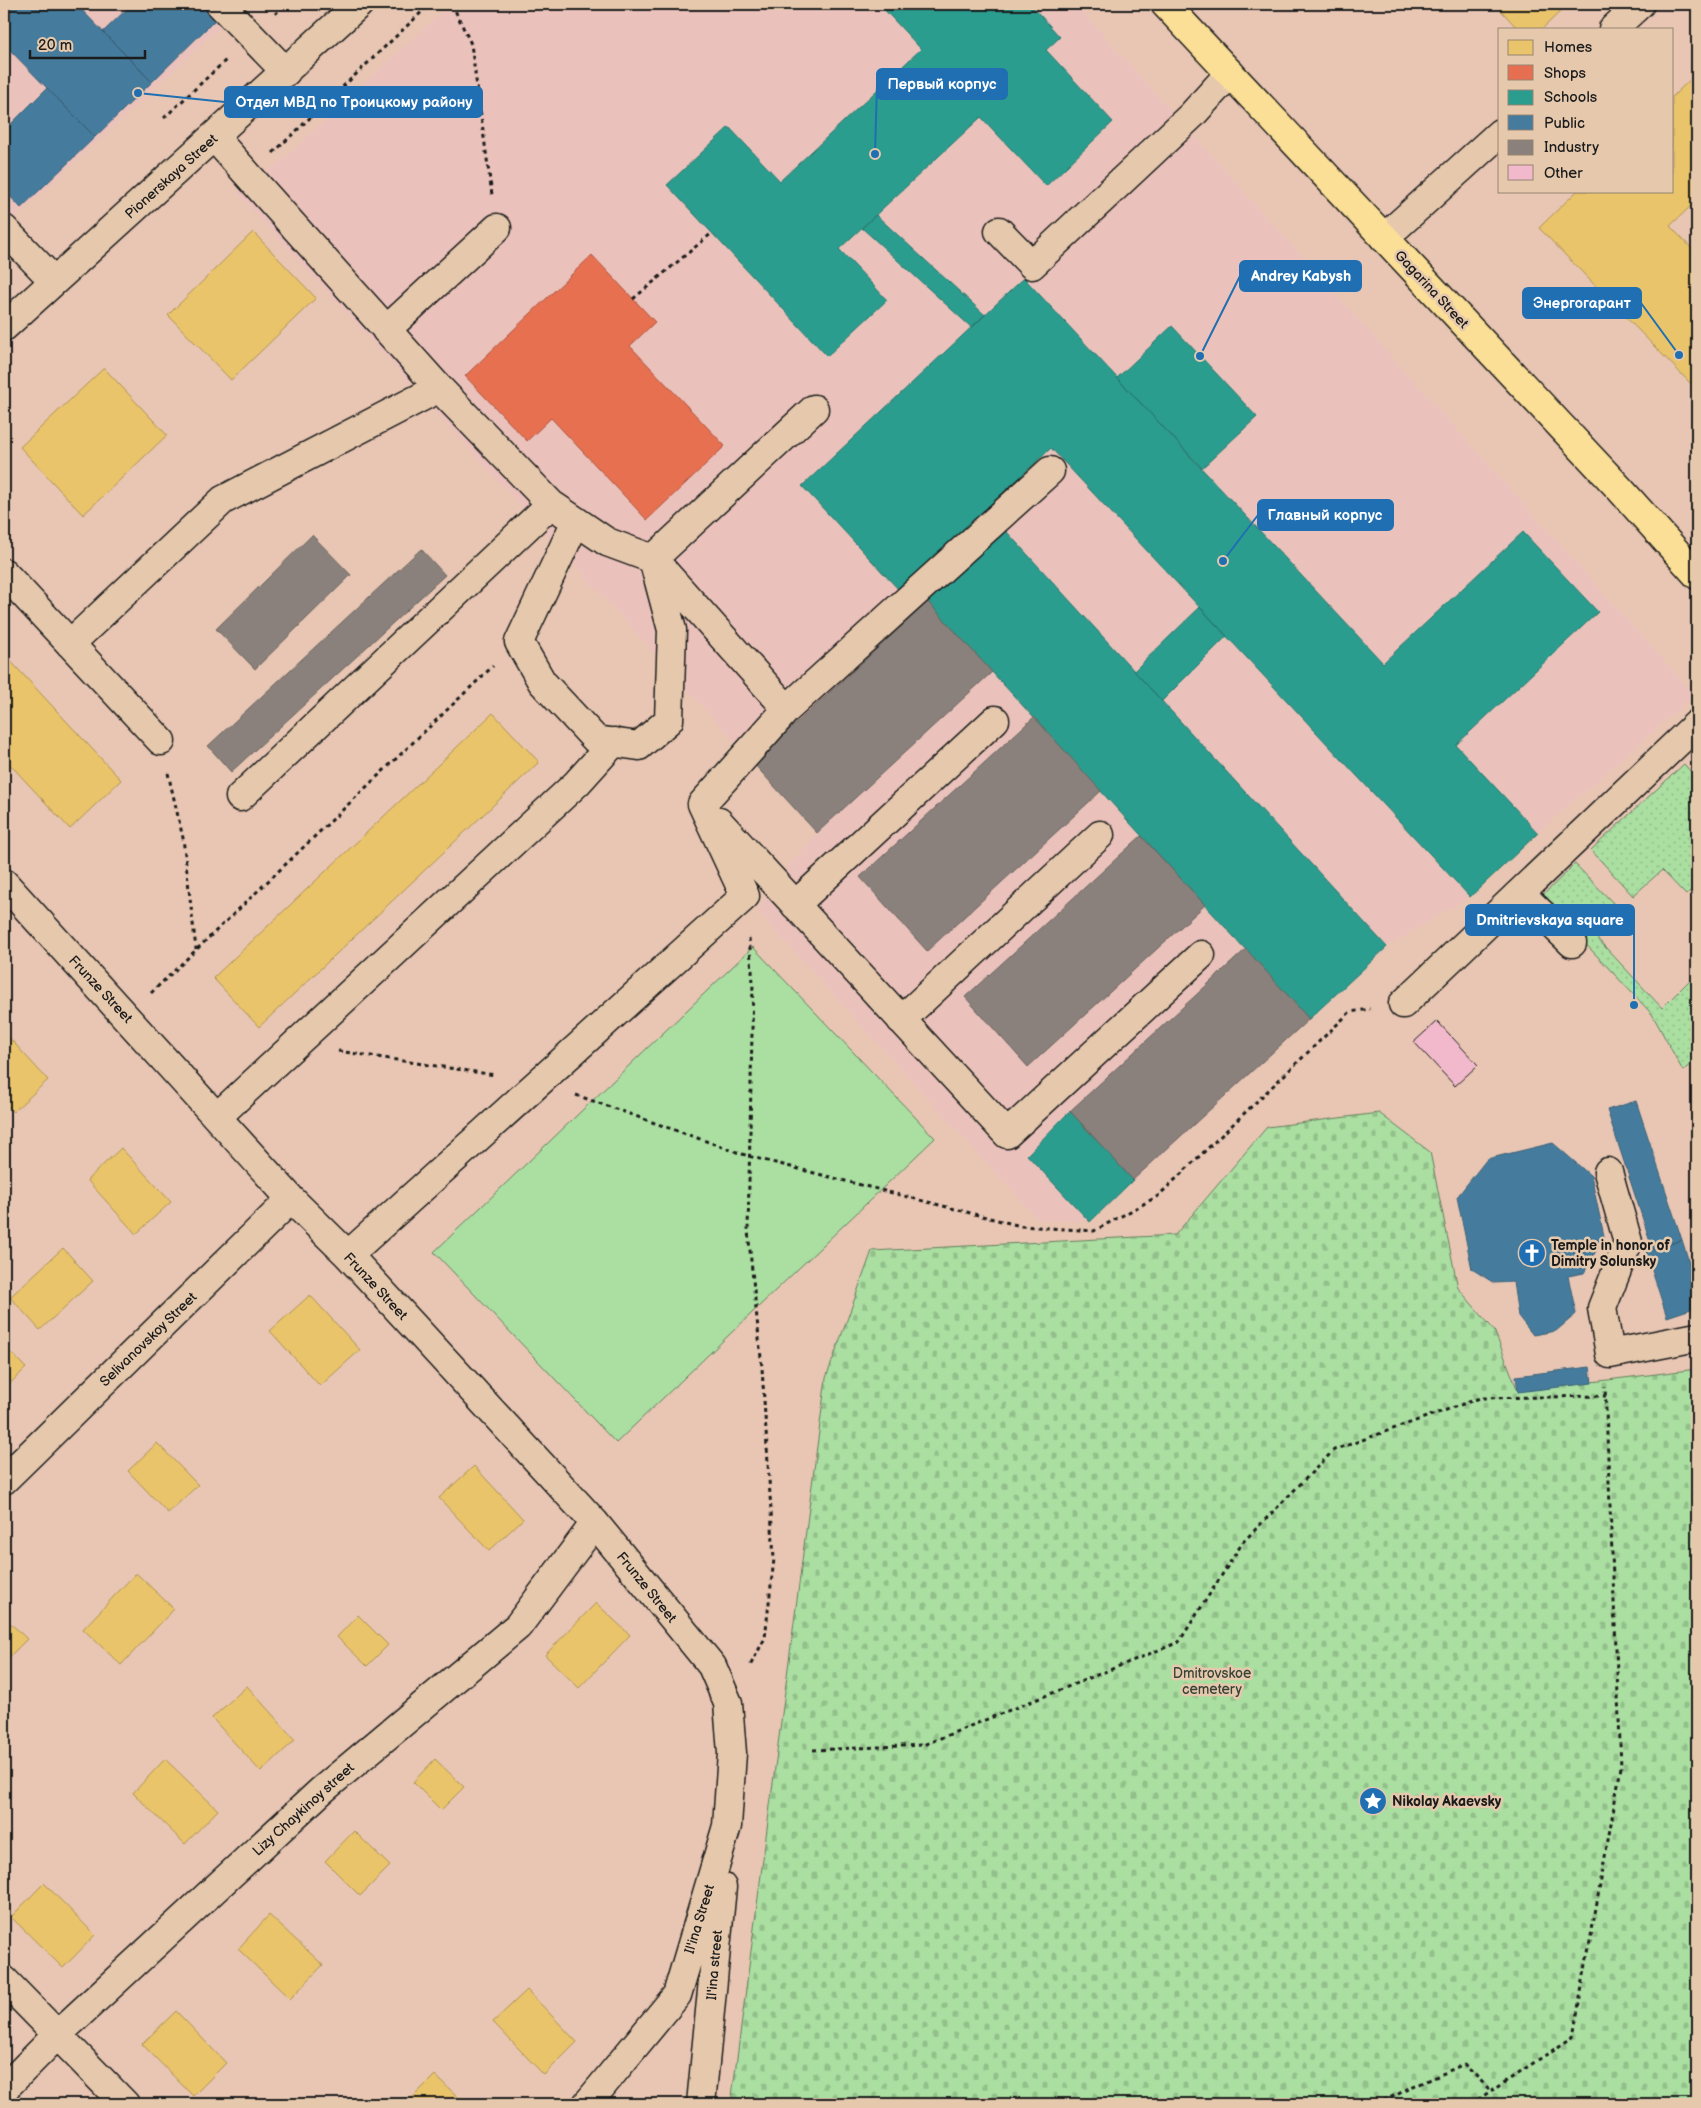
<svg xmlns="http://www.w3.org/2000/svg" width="1701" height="2108" font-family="'Balsamiq Sans',sans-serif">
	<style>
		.built { fill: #ebc2bb }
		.grass { fill: url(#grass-dots); stroke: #637e5e }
		.cemetery { fill: url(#cemetery-stones); stroke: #637e5e }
		.park { fill: #aadfa1; stroke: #637e5e }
		.homes { fill: #e9c46a; stroke: #ac9253 }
		.shops { fill: #e76f51; stroke: #aa5641 }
		.schools { fill: #2a9d8f; stroke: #26766c }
		.public { fill: #457b9d; stroke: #395e76 }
		.industry { fill: #8a817c; stroke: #69635f }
		.building { fill: #f2b9cd; stroke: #1c1c1c }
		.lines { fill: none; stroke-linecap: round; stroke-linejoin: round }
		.minor-casing { stroke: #1c1c1c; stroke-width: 31 }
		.major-casing { stroke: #1c1c1c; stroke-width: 31 }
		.path { stroke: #1c1c1c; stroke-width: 3; stroke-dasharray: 4 4; stroke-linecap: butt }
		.minor { stroke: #e6c9ad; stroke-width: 28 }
		.major { stroke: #fbdf96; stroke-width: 28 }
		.labels { text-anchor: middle; stroke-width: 5; stroke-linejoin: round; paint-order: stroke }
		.street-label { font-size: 14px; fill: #1c1c1c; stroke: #e6c9ad }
		.poi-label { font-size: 14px; font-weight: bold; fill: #1c1c1c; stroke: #e6c9ad; text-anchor: start }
		.park-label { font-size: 14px; fill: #384337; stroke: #e6c9ad }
		.leader { fill: none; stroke: #1f6fb2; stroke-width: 2 }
		.callout-dot { fill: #1f6fb2; stroke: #e6c9ad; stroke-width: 2 }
		.callout { fill: #1f6fb2; stroke: #1f6fb2; stroke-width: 2 }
		.callout-label { font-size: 15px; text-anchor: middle; font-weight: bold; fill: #fff }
	</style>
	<defs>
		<pattern id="grass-dots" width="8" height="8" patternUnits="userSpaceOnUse" patternTransform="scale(1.25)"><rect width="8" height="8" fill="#aadfa1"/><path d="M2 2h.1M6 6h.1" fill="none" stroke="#92bf8a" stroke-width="1.8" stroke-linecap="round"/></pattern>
		<pattern id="cemetery-stones" width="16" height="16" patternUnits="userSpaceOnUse" patternTransform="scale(1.25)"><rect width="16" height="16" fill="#aadfa1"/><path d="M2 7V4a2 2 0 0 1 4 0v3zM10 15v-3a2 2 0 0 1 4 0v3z" fill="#92bf8a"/></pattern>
	</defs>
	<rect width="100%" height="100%" fill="#e8c6b3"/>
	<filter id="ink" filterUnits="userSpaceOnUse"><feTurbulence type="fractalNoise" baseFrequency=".02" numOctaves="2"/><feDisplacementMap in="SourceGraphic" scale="10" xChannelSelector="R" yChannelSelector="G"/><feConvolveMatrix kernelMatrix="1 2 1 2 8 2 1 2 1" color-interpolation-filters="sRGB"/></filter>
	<g filter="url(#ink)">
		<path class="built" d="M4,4h241l-241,224z
			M450,4h626l619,691 -157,138 -68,64 -83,50 -297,275 -52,-2 -281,-309 17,-29 43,-49 -580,-640 44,-32z"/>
		<path class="grass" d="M1684,764l13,15v105l-11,11 -24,-25 -29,26 -42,-46z
			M1575,864l44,45 -26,25 69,74 28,-28 7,9v69l-14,13 -31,-57 -111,-117z"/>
		<path class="cemetery" d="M1379,1113l51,39 28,136 36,42 24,61 179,-22v735h-966l95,-726 46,-127 303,-16 92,-108z"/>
		<path class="park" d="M753,947l182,191 -319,305 -182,-191z"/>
		<path class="homes" d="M1495,4h73l-26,25h-24z
			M1697,73v127l-27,26 27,28v136l-158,-162 38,-37h95v-94z
			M253,232l63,66 -85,82 -63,-65z
			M104,368l63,67 -84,80 -63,-68z
			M4,654l117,126 -51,49 -66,-71z
			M493,713l46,49 -280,265 -46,-49z
			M4,1032l44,48 -35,32 -9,-10z
			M121,1148l50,54 -35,32 -49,-54z
			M63,1248l30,33 -53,49 -30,-33z
			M310,1295l50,55 -40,36 -50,-55z
			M4,1346l22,22 -22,21z
			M157,1443l41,42 -30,28 -40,-42z
			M474,1466l49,53 -34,32 -50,-53z
			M136,1573l38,36 -53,56 -38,-36z
			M596,1603l34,32 -51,53 -34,-33z
			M358,1615l30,30 -21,21 -30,-29z
			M4,1617l23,22 -23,23z
			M247,1686l48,54 -34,32 -49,-54z
			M165,1759l53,51 -33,34 -52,-51z
			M435,1759l29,28 -23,23 -28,-28z
			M354,1831l36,35 -30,30 -35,-35z
			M44,1883l51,52 -32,33 -52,-51z
			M269,1915l54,50 -33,34 -52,-50z
			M527,1990l50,52 -33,33 -51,-53z
			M176,2011l50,52 -33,33 -51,-52z
			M435,2075l30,29h-59z"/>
		<path class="shops" d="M592,255l63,67 -25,24 95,100 -78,74 -96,-102 -24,23 -62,-65z"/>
		<path class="schools" d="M879,4h151l30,33 -14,13 67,72 -67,64 -65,-69 -142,132 48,51 -60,56 -160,-171 62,-58 51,54 141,-132z
			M876,215l109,100 -13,13 -110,-100z
			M1024,278l359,385 140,-131 75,80 -142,133 82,88 -68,64 -419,-449 -152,142 -97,-104z
			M1172,326l85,91 -55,51 -85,-90z
			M1006,531l381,416 -78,72 -381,-417z
			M1200,607l27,29 -65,65 -28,-30z
			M1070,1111l63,69 -43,42 -63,-67z"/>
		<path class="public" d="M4,4h72l76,78 -57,55 -91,-93z
			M132,4h67l16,16 -63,62 -49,-50z
			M47,88l48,49 -74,71 -17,-18v-59z
			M1636,1101l46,139 -29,10 -46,-140z
			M1553,1143l38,33 13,60 -20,37 -16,3 8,38 -20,17 -23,4 -15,-19 -5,-34 -19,1 -22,-14 -15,-72 30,-38z
			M1682,1240l15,47v20l-30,10 -21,-65z
			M1590,1367l2,16 -74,9 -2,-16z"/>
		<path class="industry" d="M312,535l39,40 -96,94 -39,-40z
			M421,549l24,26 -214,197 -23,-26z
			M928,602l64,70 -175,161 -64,-70z
			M1034,717l67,74 -174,160 -67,-74z
			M1141,836l64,69 -177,162 -63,-70z
			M1246,949l63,70 -176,161 -63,-69z"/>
		<path class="building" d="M1437,1021l41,44 -23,21 -41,-44z"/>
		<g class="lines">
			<g class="minor-casing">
				<path id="minor" d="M220,4l66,68
					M1613,29l27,-25
					M214,137l225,251 112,116 56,38 46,17 134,150 -85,95 43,92 -397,359
					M4,229l50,52
					M999,231l33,34 160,-150 38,-42
					M1384,238l116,-105
					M4,327l355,-323
					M386,330l111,-102
					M576,521l-57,121 23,40 54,58 43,6 30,-26 3,-90 -19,-71 161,-150
					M4,573l157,168
					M70,644l153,-144 216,-112
					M787,709l263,-238
					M240,797l311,-293
					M719,822l288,312 194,-179
					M4,883l287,316 57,56 247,268 117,143 16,37 4,50 -5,73 -50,169 -90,109
					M1520,893l52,50
					M795,905l200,-185
					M1403,1004l294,-280
					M901,1020l199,-185
					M218,1116l359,-333 37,-41
					M1608,1172l20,70 -26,66 8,46 87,-17
					M4,1480l287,-281
					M4,1980l121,124
					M4,2089l54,-55 263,-243 197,-165 77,-103
					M701,2104l21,-217"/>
			</g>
			<g class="major-casing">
				<path id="major" d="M1165,4l454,484 78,87"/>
			</g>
			<path class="path" d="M452,4l19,40 21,151
				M275,14l11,-10
				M164,118l63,-59
				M273,153l157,-149
				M633,299l79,-66
				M168,773l15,65 13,111
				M749,938l4,44 -5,249 14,137 12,191 -9,79 -15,28
				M151,993l342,-327
				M338,1051l157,24
				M576,1095l172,61 273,70 73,5 64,-35 192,-184 20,-3
				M813,1750l110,-5 256,-103 64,-100 91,-92 146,-52 126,-2
				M1376,2104l88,-40 27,27
				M1471,2104l102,-67 48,-270 -16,-380"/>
			<use href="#minor" class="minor"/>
			<use href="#major" class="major"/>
		</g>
	</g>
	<defs>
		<g id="church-disc" transform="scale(1.4375)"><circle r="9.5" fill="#1f6fb2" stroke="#e6c9ad"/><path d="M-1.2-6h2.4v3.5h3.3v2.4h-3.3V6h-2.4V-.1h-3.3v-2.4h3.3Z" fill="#fff"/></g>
		<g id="sight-disc" transform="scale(1.4375)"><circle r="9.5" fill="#1f6fb2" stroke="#e6c9ad"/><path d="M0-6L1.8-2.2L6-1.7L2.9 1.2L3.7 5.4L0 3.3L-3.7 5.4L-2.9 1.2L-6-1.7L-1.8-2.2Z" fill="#fff"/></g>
	</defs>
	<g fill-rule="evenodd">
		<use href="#church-disc" x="1532" y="1253"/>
		<use href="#sight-disc" x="1373" y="1801"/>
	</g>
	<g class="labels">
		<g class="street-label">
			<text transform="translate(171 176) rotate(-42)" y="5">Pionerskaya Street</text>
			<text transform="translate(1432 289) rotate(47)" y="5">Gagarina Street</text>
			<text transform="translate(101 989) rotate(47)" y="5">Frunze Street</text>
			<text transform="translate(376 1286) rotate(47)" y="5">Frunze Street</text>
			<text transform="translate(148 1339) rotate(-44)" y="5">Selivanovskoy Street</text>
			<text transform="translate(647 1587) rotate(51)" y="5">Frunze Street</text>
			<text transform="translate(303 1809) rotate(-42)" y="5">Lizy Chaykinoy street</text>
			<text transform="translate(699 1919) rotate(-73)" y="5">Il'ina Street</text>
			<text transform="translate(714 1965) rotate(-85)" y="5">Il'ina street</text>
		</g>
		<g class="poi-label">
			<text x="1551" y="1250">Temple in honor of<tspan x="1551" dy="16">Dimitry Solunsky</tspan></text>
			<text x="1392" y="1806">Nikolay Akaevsky</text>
		</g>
		<g class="park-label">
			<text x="1212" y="1678">Dmitrovskoe<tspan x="1212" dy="16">cemetery</tspan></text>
		</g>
	</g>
	<path class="leader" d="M875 154L877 84M138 93L225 102M1200 356L1240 276M1679 355L1641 303M1223 561L1258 515M1634 1005L1634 920"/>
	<g class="callout-dot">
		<circle cx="875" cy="154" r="5"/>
		<circle cx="138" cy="93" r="5"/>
		<circle cx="1200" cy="356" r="5"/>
		<circle cx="1679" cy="355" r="5"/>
		<circle cx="1223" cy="561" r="5"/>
		<circle cx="1634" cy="1005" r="5"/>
	</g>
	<g class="callout">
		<rect x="877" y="69" width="130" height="30" rx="5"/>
		<rect x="225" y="87" width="257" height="30" rx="5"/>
		<rect x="1240" y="261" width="121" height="30" rx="5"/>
		<rect x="1523" y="288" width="118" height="30" rx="5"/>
		<rect x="1258" y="500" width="135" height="30" rx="5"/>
		<rect x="1466" y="905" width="168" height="30" rx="5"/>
	</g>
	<g class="callout-label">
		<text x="942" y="89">Первый корпус</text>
		<text x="354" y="107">Отдел МВД по Троицкому району</text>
		<text x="1301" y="281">Andrey Kabysh</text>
		<text x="1582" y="308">Энергогарант</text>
		<text x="1325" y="520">Главный корпус</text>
		<text x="1550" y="925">Dmitrievskaya square</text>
	</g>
	<rect width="1701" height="2108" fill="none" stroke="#e6c9ad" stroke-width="20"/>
	<rect x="10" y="10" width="1681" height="2088" fill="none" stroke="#1c1c1c" stroke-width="2" filter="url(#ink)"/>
	<rect x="1498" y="28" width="175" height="165" fill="#e6c9ad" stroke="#958473"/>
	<rect x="1508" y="40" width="25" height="15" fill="#e9c46a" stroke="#958473"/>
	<text x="1544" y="52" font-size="15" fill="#1c1c1c">Homes</text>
	<rect x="1508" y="65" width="25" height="15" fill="#e76f51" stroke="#958473"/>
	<text x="1544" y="78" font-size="15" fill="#1c1c1c">Shops</text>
	<rect x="1508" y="90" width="25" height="15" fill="#2a9d8f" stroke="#958473"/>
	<text x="1544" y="102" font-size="15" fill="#1c1c1c">Schools</text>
	<rect x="1508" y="115" width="25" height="15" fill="#457b9d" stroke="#958473"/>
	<text x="1544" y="128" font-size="15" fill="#1c1c1c">Public</text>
	<rect x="1508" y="140" width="25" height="15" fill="#8a817c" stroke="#958473"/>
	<text x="1544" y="152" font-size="15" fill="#1c1c1c">Industry</text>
	<rect x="1508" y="165" width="25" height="15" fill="#f2b9cd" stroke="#958473"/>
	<text x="1544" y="178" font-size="15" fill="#1c1c1c">Other</text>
	<path d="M30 50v8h115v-8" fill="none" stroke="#1c1c1c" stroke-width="2.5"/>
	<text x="38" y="50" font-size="15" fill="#1c1c1c" stroke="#e6c9ad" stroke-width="4" paint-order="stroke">20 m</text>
</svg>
